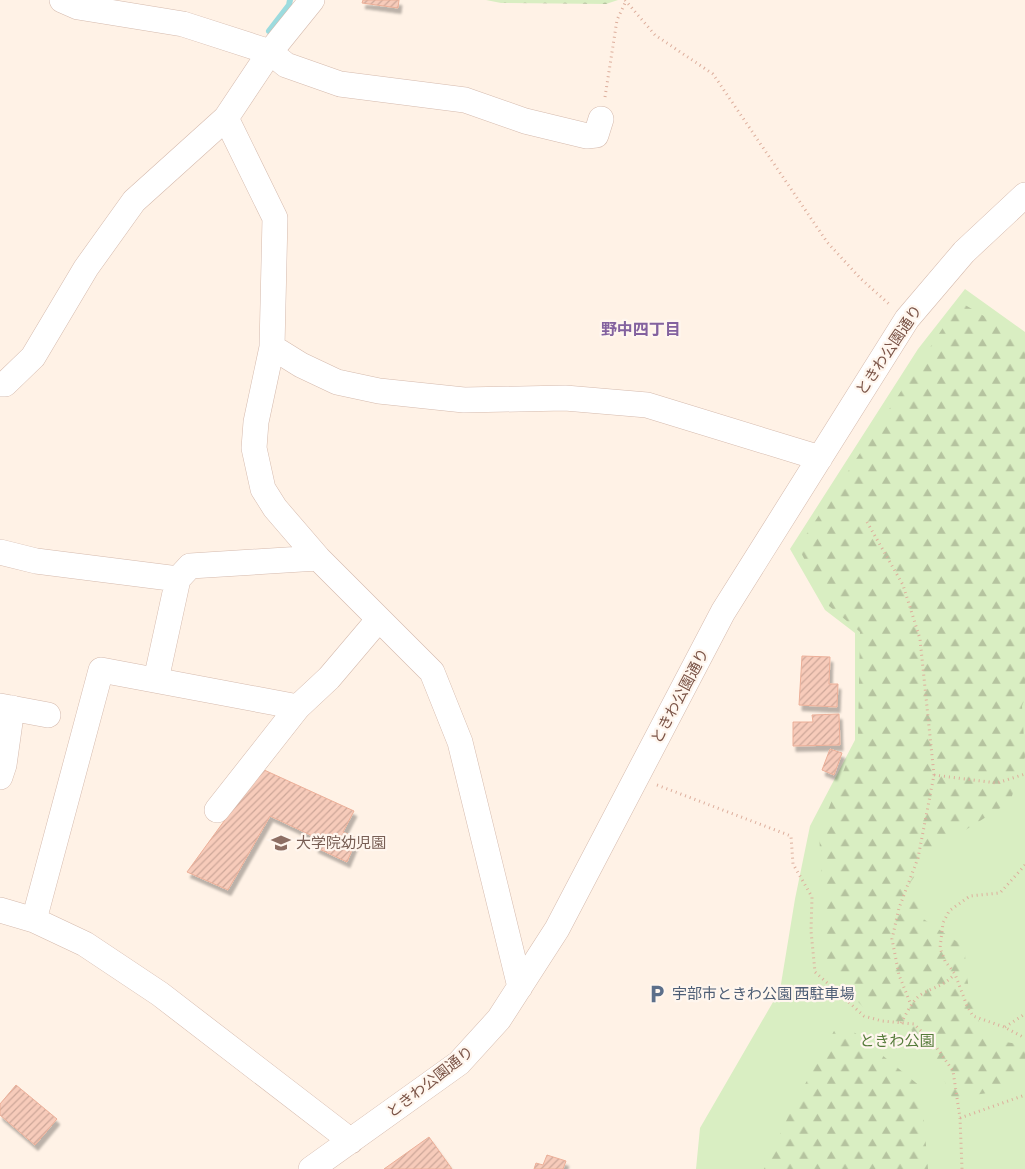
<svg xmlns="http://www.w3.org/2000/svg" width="1025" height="1169" font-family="'Sofia Sans Condensed','Noto Sans JP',sans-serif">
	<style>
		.green { fill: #d9eec2 }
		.forest { fill: url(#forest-firs) }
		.cemetery { fill: url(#cemetery-stones) }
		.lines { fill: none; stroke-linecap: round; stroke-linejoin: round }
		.stream { stroke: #9cdbde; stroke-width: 6 }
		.building { fill: url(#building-hatch); stroke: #ecaf98; filter: url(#shadow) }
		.minor-casing { stroke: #d5baad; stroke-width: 26 }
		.path { stroke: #ddae9c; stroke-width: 3; stroke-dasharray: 1 4; stroke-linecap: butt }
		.minor { stroke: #fff; stroke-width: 25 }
		.labels { text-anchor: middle; stroke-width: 4.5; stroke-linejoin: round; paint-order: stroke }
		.street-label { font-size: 15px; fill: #7b5447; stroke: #fff6ee }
		.education-label { font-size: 15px; fill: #785e54; stroke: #fff6ee; text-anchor: start }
		.service-label { font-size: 15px; fill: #4e5e75; stroke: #fff6ee; text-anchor: start }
		.park-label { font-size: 15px; fill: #567c3b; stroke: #fff6ee }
		.neighbourhood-label { font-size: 16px; font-weight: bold; fill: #83629f; stroke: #fff6ee }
	</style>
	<defs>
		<pattern id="forest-firs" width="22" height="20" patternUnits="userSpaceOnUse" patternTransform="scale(1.25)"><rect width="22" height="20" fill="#d9eec2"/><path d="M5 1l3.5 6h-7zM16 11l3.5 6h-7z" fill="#b5c39f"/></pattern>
		<pattern id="cemetery-stones" width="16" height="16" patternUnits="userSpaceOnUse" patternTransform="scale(1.25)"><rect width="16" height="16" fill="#d9eec2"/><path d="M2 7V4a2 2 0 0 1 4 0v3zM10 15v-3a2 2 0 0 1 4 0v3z" fill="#b5c39f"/></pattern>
		<pattern id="building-hatch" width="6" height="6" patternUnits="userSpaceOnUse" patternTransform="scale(1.25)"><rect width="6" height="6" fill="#f7cbba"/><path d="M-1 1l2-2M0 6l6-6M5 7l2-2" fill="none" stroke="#cda799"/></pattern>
		<filter id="shadow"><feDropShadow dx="3" dy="5.5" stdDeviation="1" flood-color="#0004"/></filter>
	</defs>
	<rect width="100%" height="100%" fill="#fff2e6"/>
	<path class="green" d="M965,289l60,43v837h-329l4,-41 80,-138 15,-91 15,-73 45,-86v-107l-30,-23 -35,-61 128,-200z"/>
	<path class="forest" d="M960,302l65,38v358l-3,8 3,51 -15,45 -78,49 -22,32 12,35 43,29c0,34 7,62 22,92l38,6v29l-30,18 -43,6 -13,-30 -30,-41 -43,-17 -39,-40 -8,-137 39,-99 2,-102 -31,-26 -31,-59z
		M834,1031l20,1 67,55 7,82h-164l27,-59z"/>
	<path class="cemetery" d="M486,0h132l-12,4 -105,-1z"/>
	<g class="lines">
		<path class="stream" d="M269,31l20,-26 1,-5"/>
	</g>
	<path class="building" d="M363,0h36l-1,8 -36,-5z
		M802,656l28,1 -1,27h9l-1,23 -38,-2z
		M839,714l1,31 -47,1v-24h20l-1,-7z
		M830,749l12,4 -8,22 -12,-5z
		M262,769l92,42 -11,21 14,6 -10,24 -32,-15 4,-8 -49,-23 -42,74 -41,-18z
		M16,1085l41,34 -22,26 -35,-30v-11z
		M429,1137l23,32h-68z
		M547,1155l19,6 -3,8h-29l2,-6 7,2z"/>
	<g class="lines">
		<g class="minor-casing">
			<path id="minor" d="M62,0l16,7 105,17 87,28 16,13 54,19 125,16 60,21 62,15 9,-1 5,-16
				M226,118l49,100 -3,129 -16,75 -2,26 9,41 12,19 43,50 114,114 28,70 60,245
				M272,347l29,18 36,17 42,9 85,9 101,-2 82,7 173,53
				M0,384h5l28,-27 53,-89 48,-67 92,-83 44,-66 42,-52
				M0,552l36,9 142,18
				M156,680l22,-101 12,-13 128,-8
				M0,706l48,9
				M0,777l4,-12 8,-57
				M217,810l81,-103 31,-29 50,-59
				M0,910l34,10 51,24 75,50 191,147
				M34,920l67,-250 197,37
				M311,1169l148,-106 40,-44 58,-90 166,-317 184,-293 57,-67 61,-57"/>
		</g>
		<path class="path" d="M625,0l30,35 58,39 114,168 34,37 28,25
			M605,97l12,-77 9,-19
			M867,522l36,63 17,54 14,136 -16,83 -19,50 -7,31 7,36 12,30
			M934,775l63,8 28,-9
			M657,785l134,51 2,28 19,33 -1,34 4,41 49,44 18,5 32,3 20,20 19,27 7,47 2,51
			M1025,865l-25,28 -30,3 -21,15 -6,12 -3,25 5,13 10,13 12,32 6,10 31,11 21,11
			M901,1023c6,-10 11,-23 21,-29 15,-9 19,-6 33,-20
			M1005,1027l20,-13
			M960,1118l65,-23"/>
		<use href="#minor" class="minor"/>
	</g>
	<defs>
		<g id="school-bare" transform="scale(1.5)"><path d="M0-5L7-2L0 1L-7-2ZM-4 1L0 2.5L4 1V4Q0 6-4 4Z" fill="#8d6e63" stroke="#fff6ee" stroke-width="2.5" paint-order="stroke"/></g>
		<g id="parking-bare" transform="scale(1.5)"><path d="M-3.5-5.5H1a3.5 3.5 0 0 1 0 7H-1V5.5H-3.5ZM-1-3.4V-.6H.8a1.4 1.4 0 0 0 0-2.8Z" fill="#5c6f8a" stroke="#fff6ee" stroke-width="2.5" paint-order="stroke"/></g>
	</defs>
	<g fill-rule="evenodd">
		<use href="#school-bare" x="281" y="843"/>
		<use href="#parking-bare" x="657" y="994"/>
	</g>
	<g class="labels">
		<g class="street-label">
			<text transform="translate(889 350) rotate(-56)" y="5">ときわ公園通り</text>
			<text transform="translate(680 696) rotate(-62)" y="5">ときわ公園通り</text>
			<text transform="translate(430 1082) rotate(-38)" y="5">ときわ公園通り</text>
		</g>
		<g class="education-label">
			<text x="296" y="848">大学院幼児園</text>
		</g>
		<g class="service-label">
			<text x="672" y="999">宇部市ときわ公園 西駐車場</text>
		</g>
		<g class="park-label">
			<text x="897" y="1046">ときわ公園</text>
		</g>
		<g class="neighbourhood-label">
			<text x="641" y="335">野中四丁目</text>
		</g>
	</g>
</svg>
